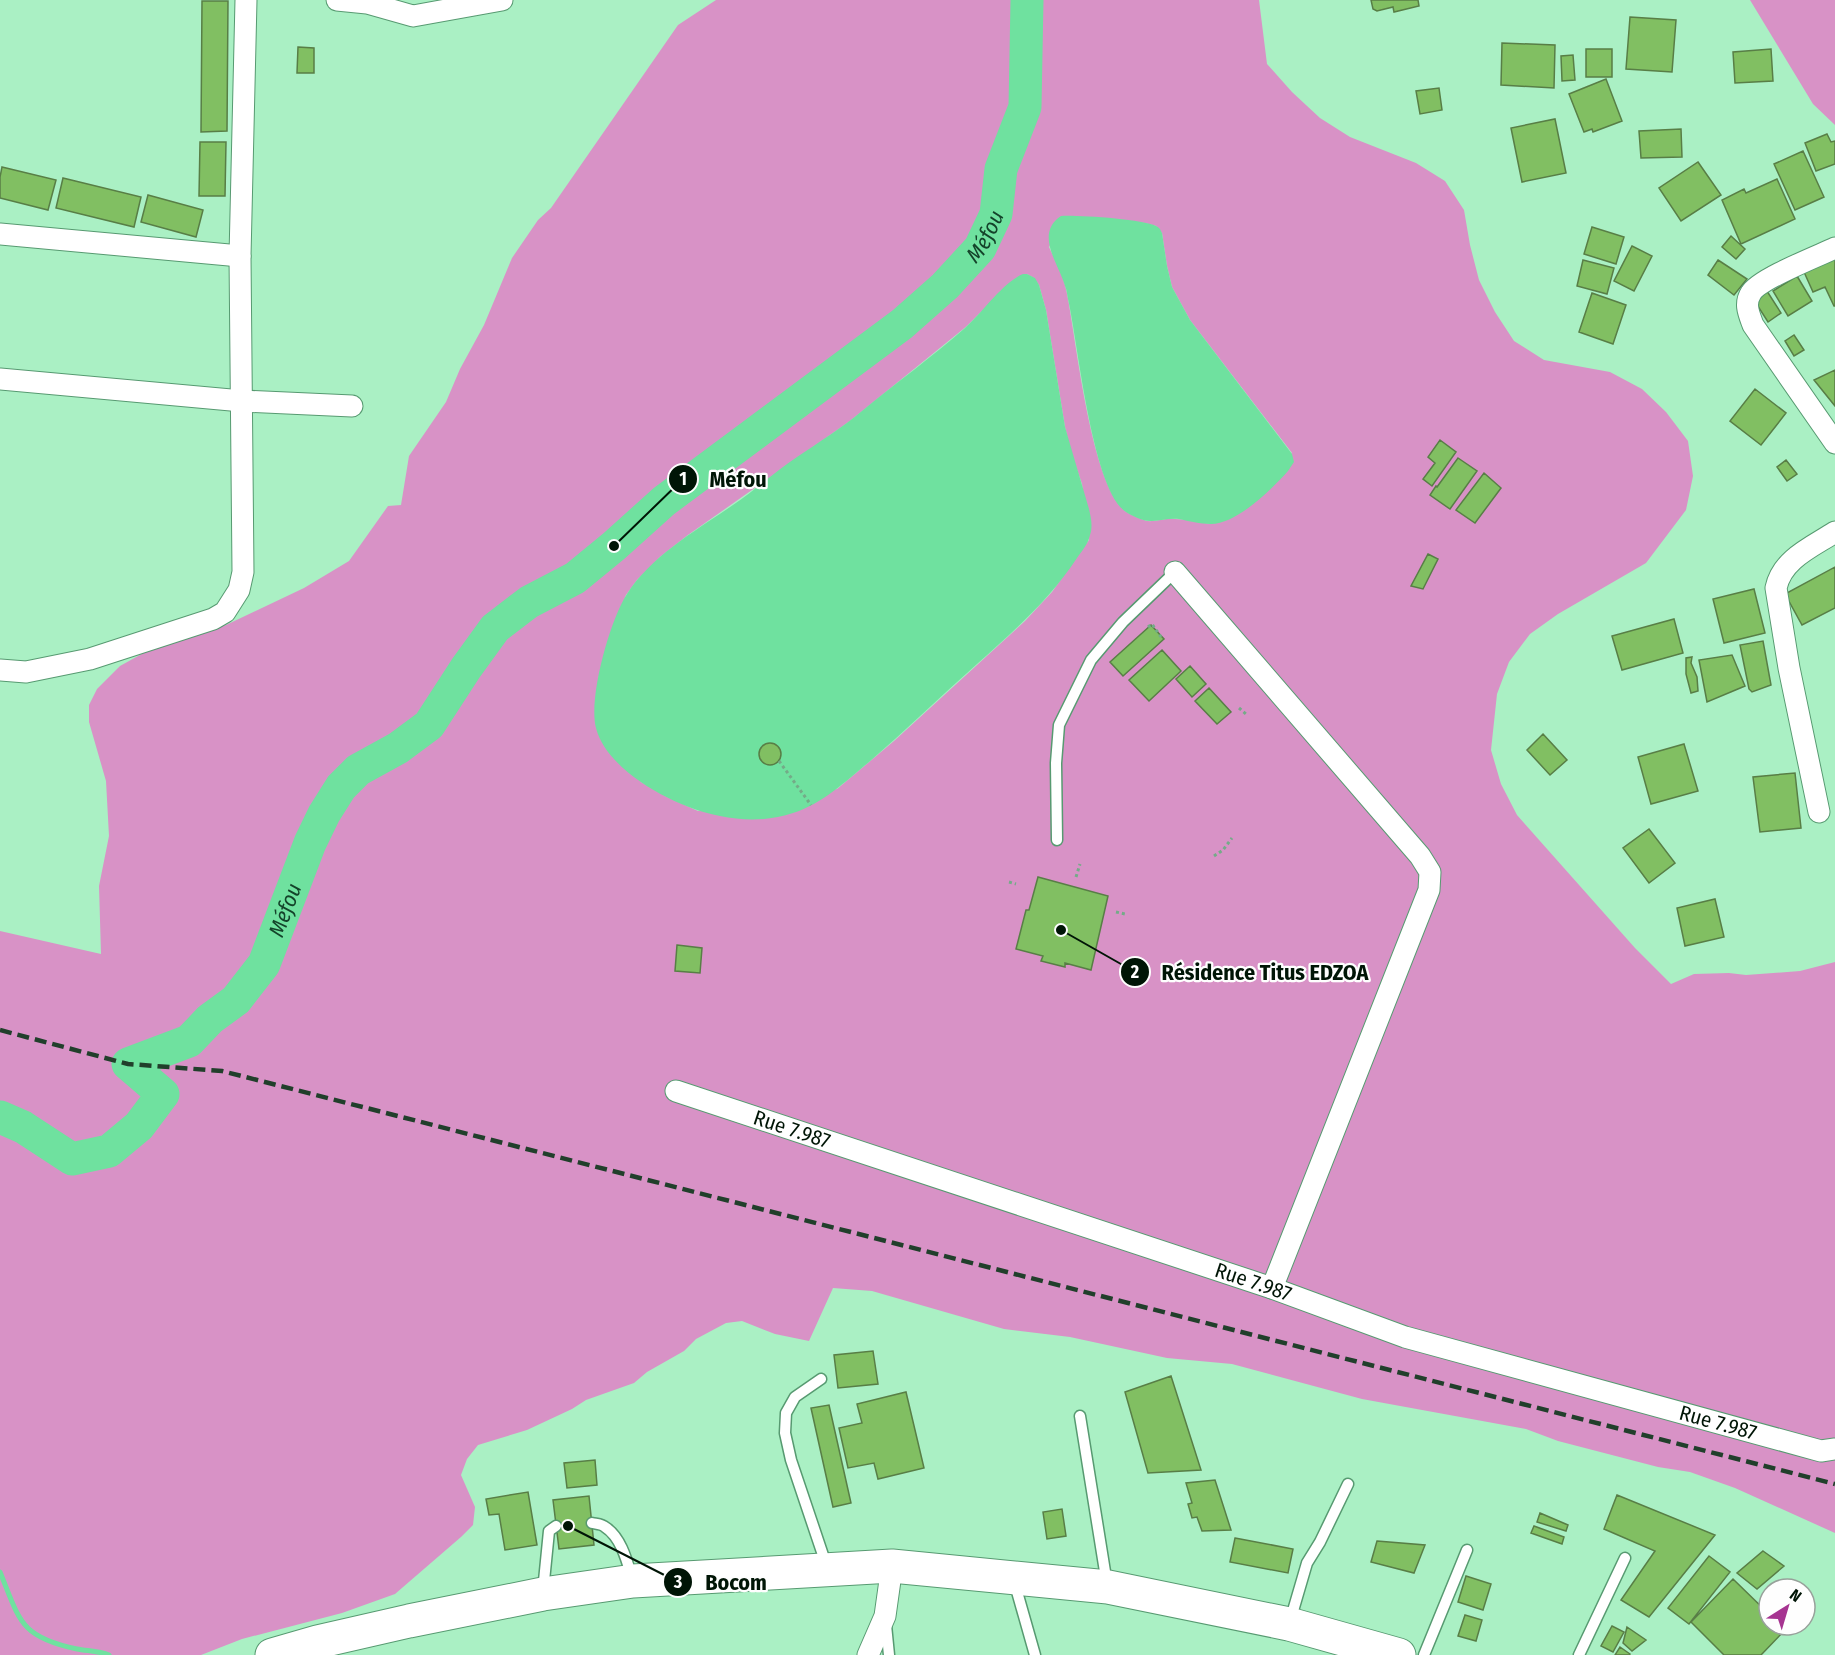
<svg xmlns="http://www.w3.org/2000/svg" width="1835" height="1655" font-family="'Fira Sans Condensed',sans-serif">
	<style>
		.green { fill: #d892c6; fill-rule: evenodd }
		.water { fill: #6fe19f }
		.pier { fill: #aaf0c4 }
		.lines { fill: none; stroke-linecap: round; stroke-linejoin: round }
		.stream { stroke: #6fe19f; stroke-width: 5 }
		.river { stroke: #6fe19f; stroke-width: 33 }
		.building { fill: #81bf62; stroke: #587e46; stroke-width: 1.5 }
		.service-casing { stroke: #579a71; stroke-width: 13 }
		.minor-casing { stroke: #579a71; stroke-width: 23 }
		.trunk-casing { stroke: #579a71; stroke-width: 35 }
		.path { stroke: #74ab88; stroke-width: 3; stroke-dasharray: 3 3; stroke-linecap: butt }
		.service { stroke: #fff; stroke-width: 10 }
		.minor { stroke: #fff; stroke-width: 21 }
		.trunk { stroke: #fff; stroke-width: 33 }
		.rail { stroke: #213f2b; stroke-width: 4.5; stroke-dasharray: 12 6; stroke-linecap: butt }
		.labels { text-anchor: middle; stroke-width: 4.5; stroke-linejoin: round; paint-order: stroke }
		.street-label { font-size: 21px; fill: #001506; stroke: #fefefe }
		.water-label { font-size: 22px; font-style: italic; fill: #14432a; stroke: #fefefe }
		.leader { fill: none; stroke: #001506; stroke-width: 2 }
		.callout-dot { fill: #001506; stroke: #fefefe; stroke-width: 2 }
		.mark-label { font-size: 18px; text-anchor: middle; font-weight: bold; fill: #fff }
		.callout-label { font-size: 22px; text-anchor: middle; font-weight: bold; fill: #001506; stroke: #fefefe; stroke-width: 4.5; stroke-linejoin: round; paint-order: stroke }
	</style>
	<rect width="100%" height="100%" fill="#aaf0c4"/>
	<path class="green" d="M716,0h543l8,64 25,28 28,26 30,19 66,26 29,18 19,29 6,35 9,35 16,32 19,29 30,19 66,12 32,17 24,23 22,29 5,35 -7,34 -40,53 -88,51 -28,20 -21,28 -12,32 -6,56 10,34 16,31 118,133 36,36 23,-10 35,-1 17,2 54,-4 35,-9v571l-100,-45 -45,-16 -32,-5 -100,-26 -32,-12 -164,-30 -130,-35 -65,-6 -97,-21 -66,-8 -132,-38 -39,-3 -24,53 -34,-7 -33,-13 -16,2 -30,16 -12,12 -37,21 -13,11 -48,17 -14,9 -45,21 -49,15 -11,14 -6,16 14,32 -2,18 -12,12 -66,57 -53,19 -100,26 -41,16h-201v-724l101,23 -2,-68 10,-50 -3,-55 -17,-59v-17l8,-16 23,-23 29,-16 45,-17 32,-8 78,-37 45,-27 39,-55 13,-1 8,-49 37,-54 14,-33 24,-44 28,-67 26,-38 13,-12 127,-183zM1066,216l79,7 11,3 6,7 5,33 5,21 18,33 102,133 -81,71c-12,-2 -24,-5 -36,-5 -9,-1 -15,2 -23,2 -6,1 -16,-4 -22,-7 -39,-18 -54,-181 -64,-225 -3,-14 -11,-29 -17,-42zM1027,274l7,4 5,7 7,25 19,117 6,25 11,32 7,56 -37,52 -27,29 -131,120 -57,48 -139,22 -33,-15 -24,-14 -43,-103 19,-63 9,-21 11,-15 23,-23 28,-22 162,-114 117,-95 45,-45z
		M1750,0h85v125l-22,-21z"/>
	<path class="water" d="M1061,216c16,-1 81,3 95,10 4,2 4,3 6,7l5,33 5,21 18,33 102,134 2,8 -6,9c-16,18 -51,53 -77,53 -11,0 -22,-3 -32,-5 -10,-1 -18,2 -27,2 -7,1 -20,-5 -26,-9 -34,-22 -48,-170 -58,-213 -1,-4 -1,-9 -3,-13 -6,-22 -31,-52 -4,-70z
		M1023,274h4l8,4 4,7 7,25 19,117 24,82c2,9 4,17 1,26 -2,9 -8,16 -13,23 -27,41 -63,73 -100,106 -36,32 -71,66 -108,98 -23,19 -47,42 -76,51 -23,8 -49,8 -73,3 -41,-7 -113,-44 -124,-88 -8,-30 14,-108 31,-134 23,-37 71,-65 106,-89 22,-15 42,-33 64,-48 22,-15 45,-29 65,-46 34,-28 70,-54 103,-83 17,-15 38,-46 58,-54z"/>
	<path class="pier" d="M759 754a11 11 0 1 1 22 0a11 11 0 1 1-22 0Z"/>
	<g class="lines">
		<path class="stream" d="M0,1572c20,49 20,65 77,77 10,2 22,2 32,6"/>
		<path class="river" id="s1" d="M0,1117l23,10 49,32 37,-8 30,-25 24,-32 -35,-30 61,-23 21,-22 26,-19 28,-36 46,-121 14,-29 17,-27 17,-17 40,-22 31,-23 37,-57 29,-40 34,-26 46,-24 39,-32 50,-45 238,-177 43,-38 35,-38 16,-34 5,-45 24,-62 2,-107"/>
	</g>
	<path class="building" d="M1371,0h47l1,6 -25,6 -1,-5 -16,4 -4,-2z
		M202,1h26l-1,130 -26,1z
		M1630,17l46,3 -4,52 -46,-3z
		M1502,43l53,2 -1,43 -53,-3z
		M298,47l16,1v25h-17z
		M1586,49h26v28h-26z
		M1771,49l2,32 -38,2 -2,-31z
		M1573,55l2,25 -13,1 -1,-25z
		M1606,79l16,42 -29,11 -1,-3 -8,3 -15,-38z
		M1439,88l3,22 -22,4 -4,-23z
		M1555,119l11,54 -44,9 -11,-54z
		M1681,129l1,28 -41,1 -2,-27z
		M1827,134l4,8 4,-1v23l-19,7 -11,-28z
		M200,142h26l-1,54h-26z
		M1803,151l21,46 -29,13 -21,-46z
		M1698,162l23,33 -40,26 -22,-33z
		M2,167l54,13 -8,30 -48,-12v-21z
		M63,178l78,19 -7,30 -78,-19z
		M1777,179l18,40 -54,25 -19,-44 22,-11 2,4z
		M148,195l55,15 -7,27 -55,-15z
		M1592,227l32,10 -8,27 -32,-10z
		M1731,236l14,13 -9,10 -14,-12z
		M1632,246l20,10 -18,35 -20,-10z
		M1835,258v48h-1l-9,-19 -12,5 -9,-20z
		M1583,260l31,8 -7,26 -30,-8z
		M1718,260l29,19 -13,16 -26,-20z
		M1797,276l15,25 -24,15 -15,-25z
		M1765,288l16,25 -13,9 -16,-25z
		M1592,293l34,12 -13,39 -34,-12z
		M1794,335l10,15 -10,6 -9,-15z
		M1835,370v36l-21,-26z
		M1755,389l31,24 -25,32 -31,-24z
		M1440,440l16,12 -24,34 -9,-7 12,-16 -7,-6z
		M1458,458l19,13 -27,38 -20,-14 6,-9 1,1z
		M1786,460l11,14 -10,7 -10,-14z
		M1484,473l17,15 -26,35 -19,-13z
		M1428,554l10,5 -15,30 -12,-3z
		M1835,567v41l-33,17 -17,-31z
		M1754,589l11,44 -41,10 -11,-44z
		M1674,619l9,34 -61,17 -10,-34z
		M1151,625l13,14 -41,37 -13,-14z
		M1763,641l8,44 -19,7 -3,-3 -9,-44z
		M1162,650l19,21 -32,30 -20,-21z
		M1732,655l13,31 -38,16 -8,-42z
		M1692,657l-1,6 6,14 1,14 -7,2 -5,-19v-16z
		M1190,666l16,18 -14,13 -16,-18z
		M1209,688l22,24 -14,12 -22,-23z
		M1543,734l24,26 -17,15 -23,-25z
		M759 754a11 11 0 1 1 22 0a11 11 0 1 1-22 0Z
		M1684,744l14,47 -47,13 -13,-47z
		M1795,773l6,55 -41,4 -7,-55z
		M1649,829l26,34 -26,20 -26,-35z
		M1038,877l70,19 -17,74 -26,-7v4l-24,-6 2,-5 -27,-7 10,-39h3z
		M1715,899l9,38 -39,9 -8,-38z
		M677,945l25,3 -2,25 -25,-2z
		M873,1351l5,33 -40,4 -4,-33z
		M1171,1376l30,94 -53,3 -23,-81z
		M906,1392l18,76 -46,11 -4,-16 -26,5 -9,-40 23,-5 -5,-19z
		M829,1405l22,98 -18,4 -22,-99z
		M595,1460l2,25 -30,3 -3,-25z
		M1215,1480l16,50 -29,1 -5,-14 -5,1 -4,-14 4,-1 -6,-20z
		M528,1492l9,53 -32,5 -6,-36 -10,1 -3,-16z
		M1617,1495l98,40 -66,82 -28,-17 34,-49 -51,-22z
		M589,1496l5,49 -35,4 -6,-49z
		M1062,1509l4,27 -19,3 -4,-27z
		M1540,1513l28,12 -2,6 -29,-9z
		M1534,1526l30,11 -2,7 -31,-11z
		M1235,1538l58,11 -5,24 -58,-11z
		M1377,1541l48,4 -11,28 -43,-11z
		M1763,1551l21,15 -27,23 -20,-16z
		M1709,1556l21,16 -41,52 -21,-16z
		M1466,1576l25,8 -8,26 -25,-8z
		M1733,1579l36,35v11h11l5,5 -24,25h-37l-33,-33z
		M1465,1615l17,5 -6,21 -18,-5z
		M1612,1626l12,6 -11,20 -12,-6z
		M1627,1627l19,13 -14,11 -9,-8z
		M1620,1647l10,7 -1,1h-14z"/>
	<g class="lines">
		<g class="service-casing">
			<path id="service" d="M1057,840l-1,-77 3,-38 32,-65 32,-38 52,-50
				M821,1379l-26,18 -9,16 -1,20 6,27 36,107
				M1080,1416l27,168
				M592,1523c4,1 10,1 13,4 16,10 22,34 27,51
				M1014,1581l21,74
				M543,1591l6,-60 7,-5
				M1290,1621l17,-58 13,-21 28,-58
				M886,1625l3,30
				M1424,1655l43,-105
				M1579,1655l46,-97"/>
		</g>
		<g class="minor-casing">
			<g id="minor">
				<path d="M337,0l30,3 46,13 89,-16"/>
				<path d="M0,234l240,22"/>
				<path d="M1835,248c-17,8 -76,31 -84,45 -7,11 -2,21 2,32l82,118"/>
				<path d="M0,379l242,22 110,5"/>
				<path d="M1175,572l245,284 10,16 -1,18 -157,398"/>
				<path d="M0,670l26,2 64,-13 123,-40 12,-7 14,-22 4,-18 -3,-316 6,-256"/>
				<path d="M1819,812l-30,-144 -13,-80c6,-29 36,-41 59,-56"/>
				<path id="s2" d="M676,1091l596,197 133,49 416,114 14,-2"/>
				<path d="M868,1655l17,-39 7,-50"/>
			</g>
		</g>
		<g class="trunk-casing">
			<path id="trunk" d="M272,1655l45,-13 92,-21 134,-27 90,-13 259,-15 216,21 181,37 110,31"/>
		</g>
		<path class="path" d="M1148,627l4,-3 9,13
			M1239,708l8,7
			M779,761l32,44
			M1214,856l9,-6 9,-12
			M1076,877l4,-13
			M1009,882l7,2
			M1116,912l9,2"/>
		<use href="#service" class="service"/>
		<use href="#minor" class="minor"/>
		<use href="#trunk" class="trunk"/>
		<path class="rail" d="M0,1030l128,34 94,7 1613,413"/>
	</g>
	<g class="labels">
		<g class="street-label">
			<text dy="7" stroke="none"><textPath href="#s2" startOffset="122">Rue 7.987</textPath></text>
			<text dy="7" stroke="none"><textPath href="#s2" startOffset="608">Rue 7.987</textPath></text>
			<text dy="7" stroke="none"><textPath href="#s2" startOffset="1094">Rue 7.987</textPath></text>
		</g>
		<g class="water-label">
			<text dy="8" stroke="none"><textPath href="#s1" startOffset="1470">Méfou</textPath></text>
			<text dy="8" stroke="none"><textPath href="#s1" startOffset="478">Méfou</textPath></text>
		</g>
	</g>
	<path class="leader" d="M614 546L683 479M1061 930L1135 972M568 1526L678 1582"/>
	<g class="callout-dot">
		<circle cx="614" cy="546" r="6"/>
		<circle cx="1061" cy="930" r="6"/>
		<circle cx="568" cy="1526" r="6"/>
		<circle cx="683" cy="479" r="15"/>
		<circle cx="1135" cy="972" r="15"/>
		<circle cx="678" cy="1582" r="15"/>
	</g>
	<g class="mark-label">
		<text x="683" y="485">1</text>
		<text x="1135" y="978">2</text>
		<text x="678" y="1588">3</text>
	</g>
	<g class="callout-label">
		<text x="738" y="487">Méfou</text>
		<text x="1265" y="980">Résidence Titus EDZOA</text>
		<text x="736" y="1590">Bocom</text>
	</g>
	<g transform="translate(1787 1607) rotate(37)"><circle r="28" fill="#fefefe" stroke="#98a19b" stroke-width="1.5"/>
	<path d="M0-4.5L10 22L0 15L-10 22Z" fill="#a63491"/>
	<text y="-9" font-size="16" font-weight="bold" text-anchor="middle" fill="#001506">N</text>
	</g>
</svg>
